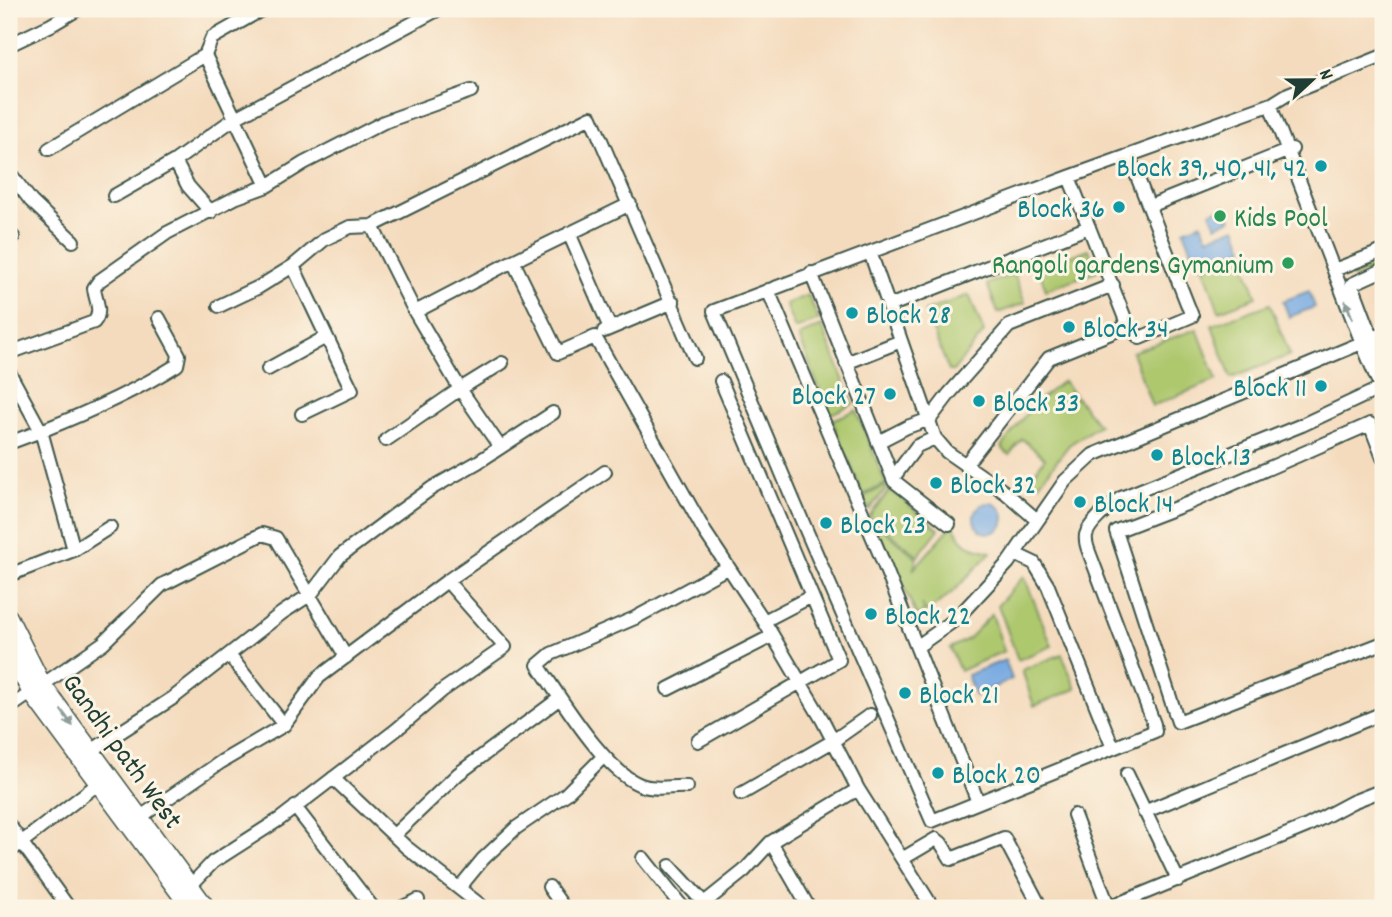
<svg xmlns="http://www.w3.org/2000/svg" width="1392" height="917" font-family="Dekko,sans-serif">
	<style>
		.green { fill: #aec86e; stroke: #668251; stroke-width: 2 }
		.water { fill: #76a9e2; stroke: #4a738b; stroke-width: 2 }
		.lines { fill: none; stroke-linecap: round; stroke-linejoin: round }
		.minor-casing { stroke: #3f5549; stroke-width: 16 }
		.tertiary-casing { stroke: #3f5549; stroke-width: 19 }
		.minor { stroke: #fff; stroke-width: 12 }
		.tertiary { stroke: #fff; stroke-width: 16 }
		.oneway { fill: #8f9e9a }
		.culture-dot { fill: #0f9aa8; stroke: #fcf5e5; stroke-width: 2.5 }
		.leisure-dot { fill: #2e9e5b; stroke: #fcf5e5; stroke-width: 2.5 }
		.labels { text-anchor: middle; stroke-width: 6; stroke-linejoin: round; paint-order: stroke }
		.culture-label { font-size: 28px; fill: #0d838f; stroke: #fcf5e5; text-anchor: start }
		.leisure-label { font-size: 28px; fill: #27864d; stroke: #fcf5e5; text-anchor: start }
		.street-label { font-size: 28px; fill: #1f3d34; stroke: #fcf5e5 }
	</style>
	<rect width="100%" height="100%" fill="#fcf5e5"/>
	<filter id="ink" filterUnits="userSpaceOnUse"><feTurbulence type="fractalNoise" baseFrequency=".0143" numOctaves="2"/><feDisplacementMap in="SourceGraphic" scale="14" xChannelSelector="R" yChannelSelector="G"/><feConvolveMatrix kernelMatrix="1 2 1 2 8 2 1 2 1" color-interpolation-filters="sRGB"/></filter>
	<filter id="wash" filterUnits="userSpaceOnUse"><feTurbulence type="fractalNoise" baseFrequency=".00686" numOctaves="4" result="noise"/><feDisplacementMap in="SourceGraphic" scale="28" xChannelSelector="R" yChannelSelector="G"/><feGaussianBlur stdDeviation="1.57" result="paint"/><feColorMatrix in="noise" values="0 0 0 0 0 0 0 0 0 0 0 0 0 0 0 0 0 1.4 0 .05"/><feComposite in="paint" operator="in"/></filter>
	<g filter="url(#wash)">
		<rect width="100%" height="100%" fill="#f4dbbe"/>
		<path class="green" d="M1089,249l8,22 -51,19 -8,-22z
			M1241,254l16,43 -38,14 -15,-43z
			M1383,257v8l-31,13 -3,-8z
			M1014,274l11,29 -27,10 -11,-29z
			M808,295l11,25 -24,9 -10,-25z
			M969,295l15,37 -31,39h-4l-24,-60z
			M1270,304l20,51 -59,23 -19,-53z
			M822,326l31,78 -24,11 -30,-79z
			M1197,329l20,51 -65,26 -20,-54z
			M1063,381l36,44 -30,20 -30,39 -8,-7 14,-19 -23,-19 -13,16 -8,-8 32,-42z
			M856,410l30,74 -23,11 -31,-75z
			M885,486l2,2 -18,22 -6,-13z
			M890,490l49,39 -21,27 -49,-40z
			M874,522l43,36 -4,12 40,-46c10,22 15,23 38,28l-36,38 -29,23 -4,-9 2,8 -7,4z
			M1024,576l28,70 -34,14 -20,-55z
			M992,614l12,37 -44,20 -10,-23 18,-9z
			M1062,654l14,35 -42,17 -12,-36z"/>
		<path class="water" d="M1225,206l6,13 -15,7 -6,-14z
			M1201,223l7,15 28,-11 8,21 -46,18 -14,-36z
			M1309,291l6,16 -26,10 -6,-16z
			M974 518a15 15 0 1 1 30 0a15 15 0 1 1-30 0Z
			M1005,660l7,19 -37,17 -8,-21z"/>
	</g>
	<g filter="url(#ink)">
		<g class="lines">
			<g class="minor-casing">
				<path id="minor" d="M263,9l-51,29 -7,17 62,131
					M9,45l42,-20 27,-16
					M1272,104l1,9 89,230 15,36 6,5
					M49,149l156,-94
					M175,161l13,25 23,26
					M9,172l22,29 42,40
					M1069,177l59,149 12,12 52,-22 -63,-160
					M114,196l61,-35 60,-43 204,-109
					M1150,206l142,-57
					M372,226l219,-109 104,241
					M569,233l41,95
					M9,241l4,-4
					M870,252l65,186 12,14 59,41 31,27
					M513,261l117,-57
					M293,266l59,124 -50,24
					M1334,270l49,-19
					M1383,270l-31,14 31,82
					M811,273l83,208 55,43
					M768,290l113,267 97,245
					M219,306l40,-19 34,-21 32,-27 25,-12 22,-1 43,86 98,-51 45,92 37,-16 110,195 59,89 59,100 35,68 75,119
					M889,306l200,-79
					M415,312l45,77 40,58
					M604,331l69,-29
					M9,353l85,-31c9,-11 1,-22 0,-34l5,-7 68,-48 70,-36 30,-11 37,-23 80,-41 87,-31
					M846,363l55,-22
					M268,369l58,-32
					M9,372l32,59 -32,12
					M386,440l74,-51 42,-26
					M878,442l29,-15 23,-8 19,-25 60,-68 104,-41
					M1383,458l-13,-34 -181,79 -73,28 62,191 205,-79
					M966,464l83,-106 79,-32
					M893,478l24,-32 18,-8
					M74,550l-33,-119c48,-19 93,-39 136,-66l2,-10 -20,-37
					M1015,554l19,9 14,23 65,162 -181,73 -138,-319 -80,-191 355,-134 203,-73 16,-10 95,-38
					M9,575l65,-25 36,-23
					M764,621l48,-25
					M918,646l38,-27 52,-56 57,-82 28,-26 290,-121
					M229,655l55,70
					M668,689l104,-53
					M9,708l94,-65 59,-58 100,-51 14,4 70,119
					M698,741l141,-81 -118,-279
					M1113,748l42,-17 -1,-7 -65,-172c-2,-5 -4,-11 -3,-17 4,-14 24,-28 35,-37l181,-73 81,-38
					M91,751l82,-53 109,-85 29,-19 29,-38 56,-42 36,-26 46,-26 75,-49
					M1127,774l51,106
					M333,778l73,69 78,61
					M687,787c-14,-1 -30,3 -43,-1 -37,-10 -84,-89 -106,-121l13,-11 84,-36 92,-50
					M741,794l92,-53 37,-26
					M295,807l78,101
					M1144,812l239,-99
					M1074,815l35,93
					M133,822l88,-60 63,-37 35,-48 128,-96 158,-109
					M9,825l60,83
					M394,835l64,-61 102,-76
					M771,842l38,66
					M9,852l94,-72
					M643,858l40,50
					M902,859l34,-20 5,4 10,16 53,-21 37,70
					M670,866l34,37 40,-32 27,-29 87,-53
					M191,885l22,-23 67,-43 116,-89 47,-40 62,-43 -58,-66
					M460,887l23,-28 33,-31 50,-34 38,-38
					M549,887l15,21
					M401,908l17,-8
					M1108,908l199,-82 45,-24 31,-12"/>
			</g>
			<g class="tertiary-casing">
				<path id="tertiary" d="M9,617l34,68 164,223
					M9,652l22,41 159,215"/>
			</g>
			<use href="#minor" class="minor"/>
			<use href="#tertiary" class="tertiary"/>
		</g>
		<defs><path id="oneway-solid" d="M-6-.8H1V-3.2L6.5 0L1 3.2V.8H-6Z" transform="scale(1.75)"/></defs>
		<g class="oneway">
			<use href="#oneway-solid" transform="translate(1349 310) rotate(-111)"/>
			<use href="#oneway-solid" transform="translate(67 718) rotate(54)"/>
		</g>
	</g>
	<g class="culture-dot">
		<circle cx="1321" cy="166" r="7"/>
		<circle cx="1119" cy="207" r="7"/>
		<circle cx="852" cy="313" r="7"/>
		<circle cx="1069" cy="327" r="7"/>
		<circle cx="1321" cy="386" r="7"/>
		<circle cx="890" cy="394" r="7"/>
		<circle cx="979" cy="401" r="7"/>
		<circle cx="1157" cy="455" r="7"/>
		<circle cx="936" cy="483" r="7"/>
		<circle cx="1080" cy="502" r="7"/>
		<circle cx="826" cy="523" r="7"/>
		<circle cx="871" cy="614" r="7"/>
		<circle cx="905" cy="693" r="7"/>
		<circle cx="938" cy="773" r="7"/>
	</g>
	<g class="leisure-dot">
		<circle cx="1220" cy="216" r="7"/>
		<circle cx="1288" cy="263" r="7"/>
	</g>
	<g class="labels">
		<g class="culture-label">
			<text x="1307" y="176" text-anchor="end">Block 39, 40, 41, 42</text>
			<text x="1105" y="217" text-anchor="end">Block 36</text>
			<text x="866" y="323">Block 28</text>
			<text x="1083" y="337">Block 34</text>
			<text x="1307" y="396" text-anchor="end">Block 11</text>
			<text x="876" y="404" text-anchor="end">Block 27</text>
			<text x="993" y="411">Block 33</text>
			<text x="1171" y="465">Block 13</text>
			<text x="950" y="493">Block 32</text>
			<text x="1094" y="512">Block 14</text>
			<text x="840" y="533">Block 23</text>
			<text x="885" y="624">Block 22</text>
			<text x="919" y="703">Block 21</text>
			<text x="952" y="783">Block 20</text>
		</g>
		<g class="leisure-label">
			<text x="1234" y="226">Kids Pool</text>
			<text x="1274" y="273" text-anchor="end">Rangoli gardens Gymanium</text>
		</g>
		<g class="street-label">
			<text transform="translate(124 750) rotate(54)" y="10">Gandhi path West</text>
		</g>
	</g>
	<rect width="1392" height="917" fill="none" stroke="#fcf5e5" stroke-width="35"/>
	<g transform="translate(1312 80) rotate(68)" stroke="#fcf5e5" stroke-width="5" paint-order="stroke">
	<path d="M0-5L12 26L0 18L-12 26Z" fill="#1f3d34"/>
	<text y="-10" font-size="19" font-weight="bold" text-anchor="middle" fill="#1f3d34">N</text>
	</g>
</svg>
